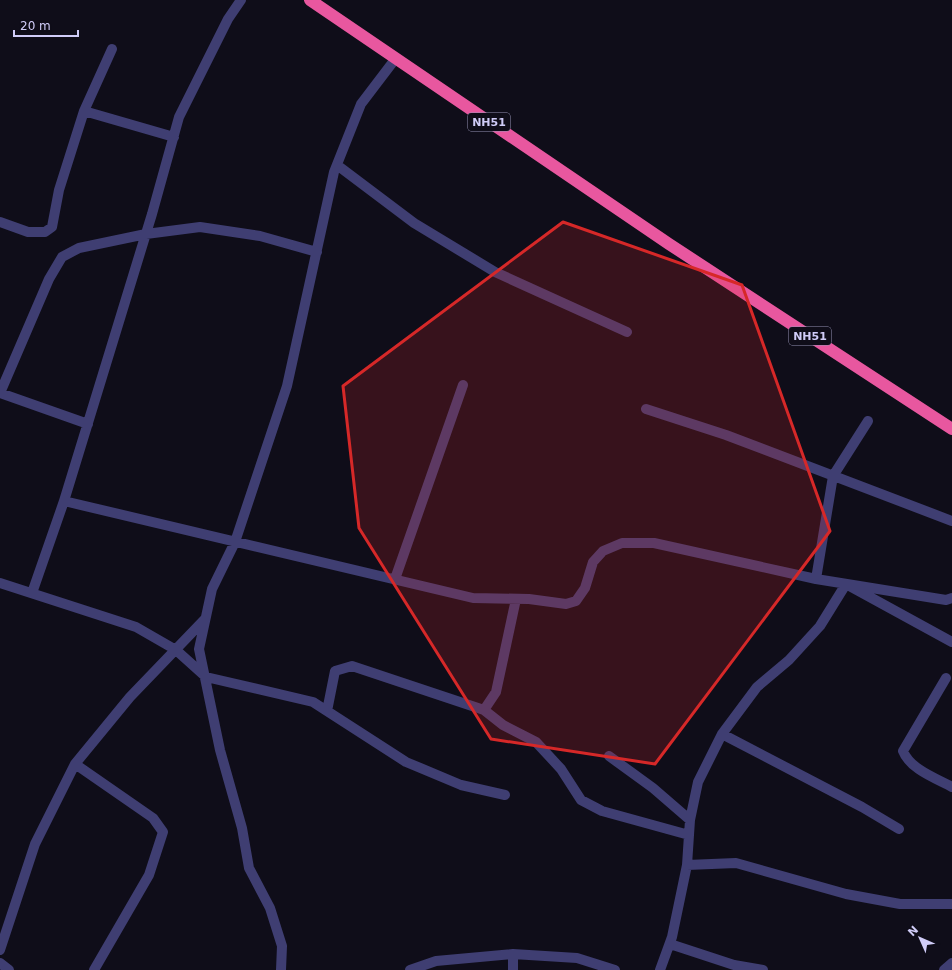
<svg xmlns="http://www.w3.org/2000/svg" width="952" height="970" font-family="'DejaVu Sans',sans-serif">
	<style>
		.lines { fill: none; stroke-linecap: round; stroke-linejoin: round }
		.minor { stroke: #3f3e72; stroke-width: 10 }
		.highway { stroke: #e8579f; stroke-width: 12 }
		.marked { fill: #d62828; fill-opacity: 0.2; stroke: #d62828; stroke-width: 3; stroke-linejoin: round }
		.labels { text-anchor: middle; stroke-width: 3.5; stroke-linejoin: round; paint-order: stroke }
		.shield { fill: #0f0d19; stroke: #9693b5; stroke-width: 1 }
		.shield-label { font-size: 11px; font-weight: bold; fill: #d0ccf8 }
	</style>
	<rect width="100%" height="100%" fill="#0f0d19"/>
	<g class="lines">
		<path class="minor" d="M241,0l-13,19 -49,98 -27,97 -88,287 409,97 56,1 37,5 10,-3 9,-13 8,-26 10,-11 19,-8h32l162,36 130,21 6,-2
			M84,111l90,26
			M337,165l77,58 81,49 132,60
			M0,222l28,10h17l7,-5 7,-37 25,-79 28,-62
			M0,393l49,-114 13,-22 17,-9 67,-14 54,-7 60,9 57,16
			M0,393l88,31
			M646,409l80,26 226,86
			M395,579l68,-194
			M816,579l17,-103 35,-55
			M0,583l136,44 40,23 30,27 107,25 93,60 55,23 44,10
			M32,593l32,-92
			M946,678l-43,73c7,18 32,27 49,36
			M484,710l19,15 33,17 25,27 20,31 21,11 87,24
			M327,711l8,-40 17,-5 132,44 12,-18 20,-93
			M722,734l140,73 37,22
			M609,756l44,32 37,32
			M75,764l78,54 10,14 -14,43 -55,95
			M687,865l49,-2 110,31 54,10h52
			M670,944l64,21 29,5
			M0,950l35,-106 40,-80 55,-67 75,-78
			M513,954v16
			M0,963l9,7
			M281,970l1,-24 -12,-38 -21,-40 -7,-40 -22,-78 -21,-101 13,-60 23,-47 52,-156 47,-214 27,-68 35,-46
			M410,970l26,-9 77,-7 64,4 38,12
			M660,970l12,-33 15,-72 3,-45 8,-38 24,-48 35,-47 32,-27 31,-34 26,-42 106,58
			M944,970l8,-7"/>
		<path class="highway" d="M310,0l359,244 283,185"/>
	</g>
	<path class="marked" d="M563,222l179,63 88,246 -175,233 -164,-25 -132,-211 -16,-142z"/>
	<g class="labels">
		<g class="shield">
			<rect x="468" y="113" width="42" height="18" rx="3"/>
			<rect x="789" y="327" width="42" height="18" rx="3"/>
		</g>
		<g class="shield-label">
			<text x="489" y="126">NH51</text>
			<text x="810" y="340">NH51</text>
		</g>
	</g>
	<g transform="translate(920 938) rotate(315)" stroke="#0f0d19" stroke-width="3" paint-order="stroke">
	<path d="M0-3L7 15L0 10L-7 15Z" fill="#d0ccf8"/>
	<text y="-6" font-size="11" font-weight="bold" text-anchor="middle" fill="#d0ccf8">N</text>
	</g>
	<path d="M14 30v6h64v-6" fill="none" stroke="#d0ccf8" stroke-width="2"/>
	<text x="20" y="30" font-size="12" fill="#d0ccf8" stroke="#0f0d19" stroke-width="3" paint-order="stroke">20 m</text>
</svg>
